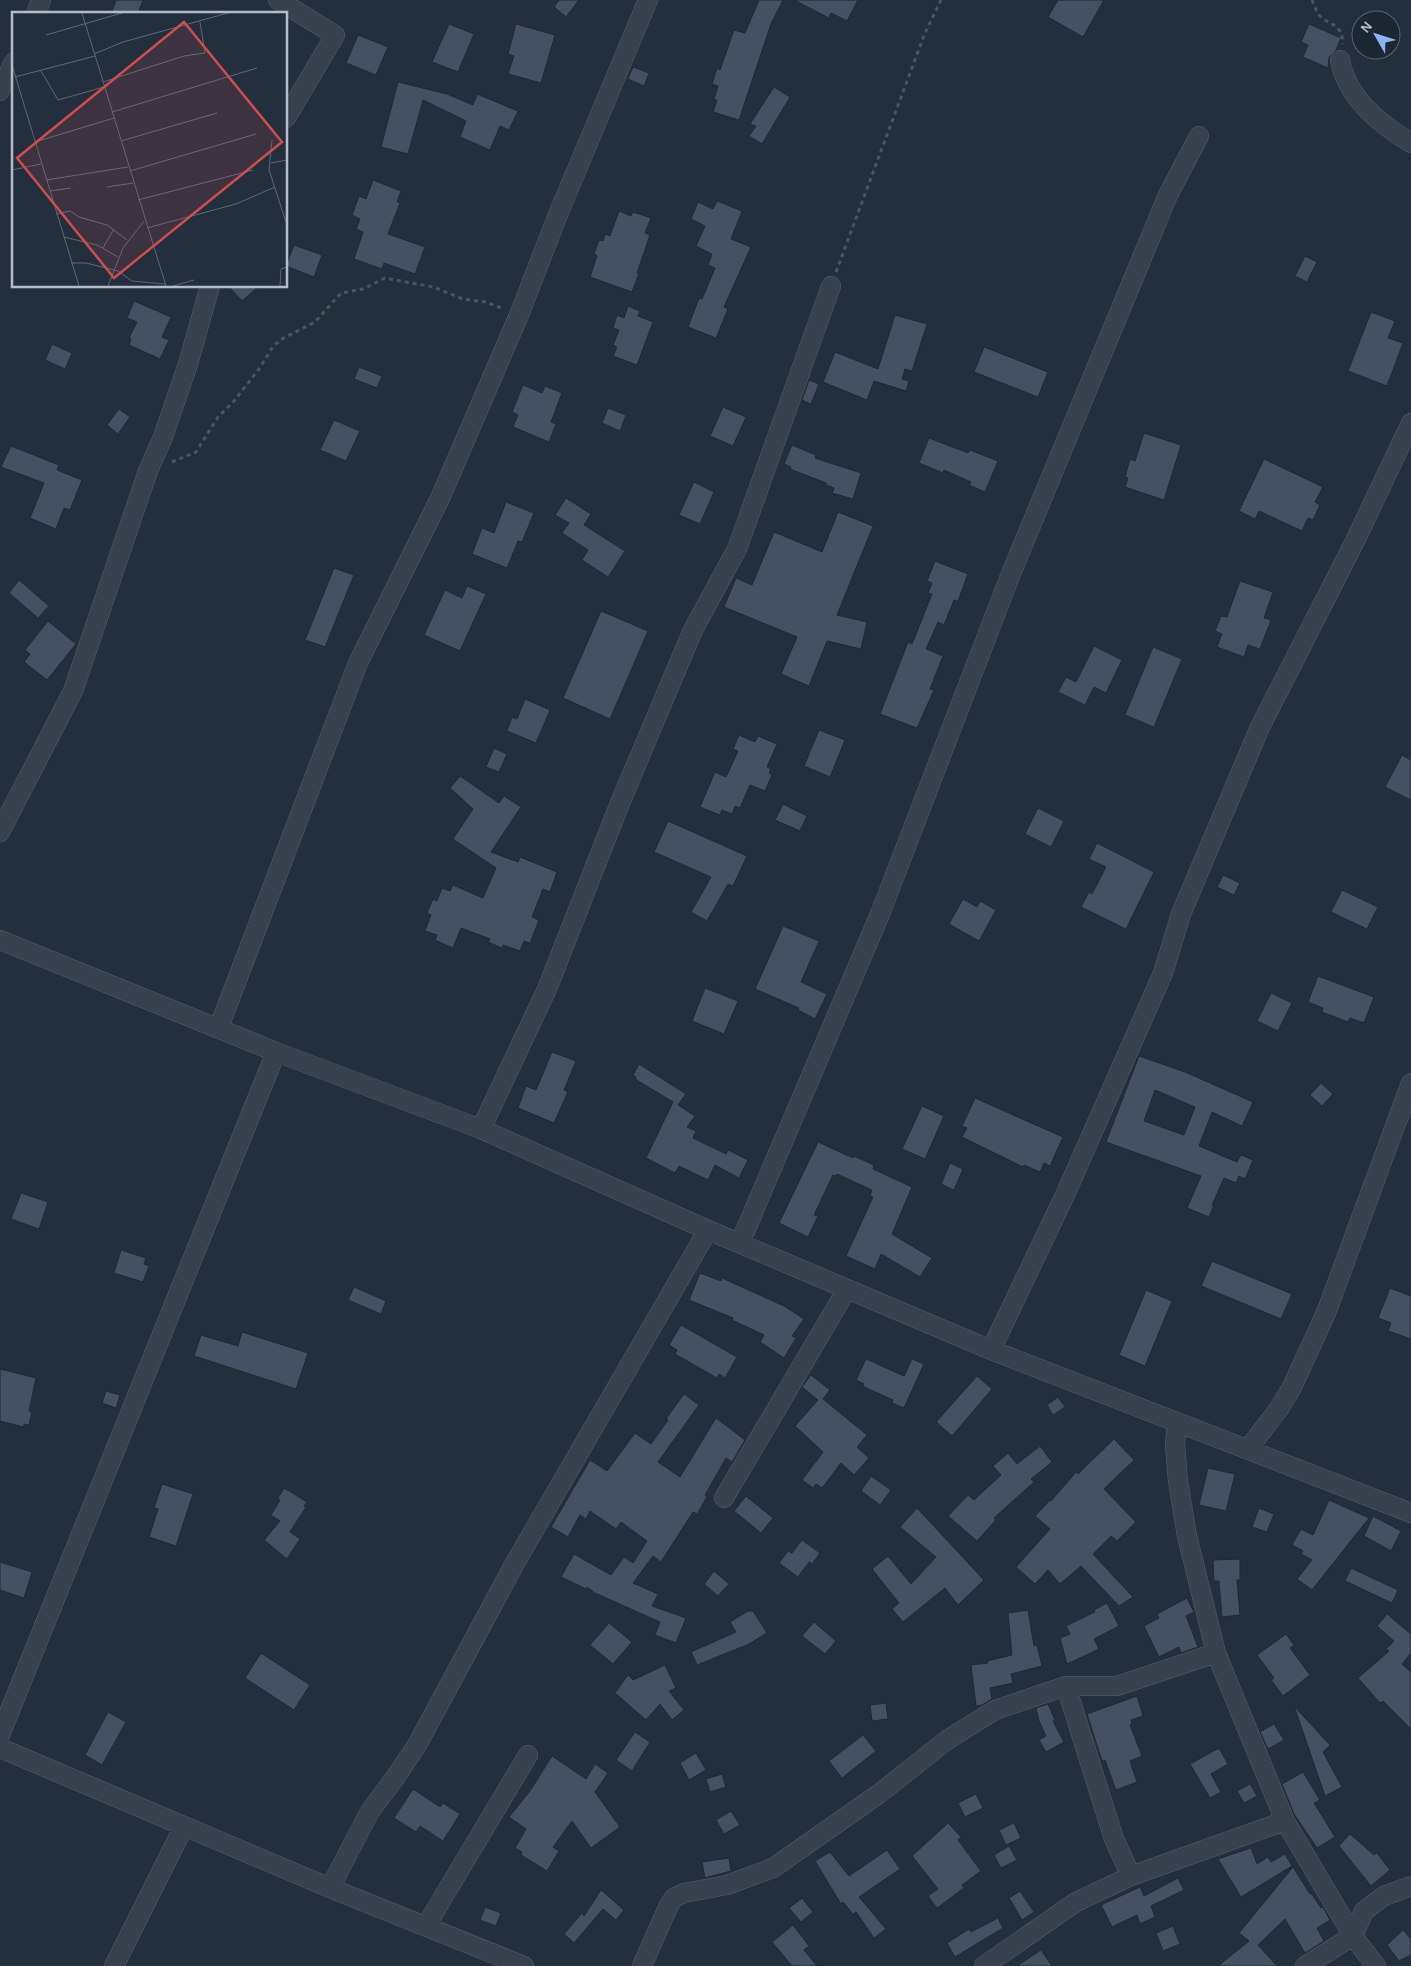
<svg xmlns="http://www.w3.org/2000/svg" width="1411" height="1966" font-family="'Alegreya Sans',sans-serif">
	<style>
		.building { fill: #455162; stroke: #1f2835; fill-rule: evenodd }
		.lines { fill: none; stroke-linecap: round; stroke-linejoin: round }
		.minor-casing { stroke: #565f6c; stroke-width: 20 }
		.path { stroke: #44595c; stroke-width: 3; stroke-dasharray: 4 4; stroke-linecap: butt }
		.minor { stroke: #38414e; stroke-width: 19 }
		.inset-road { fill: none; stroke: #5e6776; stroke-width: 1 }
		.view { fill: #ce4d50; fill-opacity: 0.15; stroke: #ce4d50; stroke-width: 2.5 }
		.inset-edge { fill: none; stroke: #b4bcc9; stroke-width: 2.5 }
	</style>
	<rect width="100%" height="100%" fill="#242f3e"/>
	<path class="building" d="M116,0h27l-5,14h-27z
		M559,0h20l-13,17 -12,-10z
		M759,0h24l-12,24 -32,96 -26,-8 4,-12 -3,-1 4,-13 -6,-2 5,-16 3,2 14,-40 11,3z
		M794,0h64l-11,21 -16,-8 -2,5z
		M1058,0h46l-21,37 -35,-20z
		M449,24l25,10 -16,38 -26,-10z
		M516,24l39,11 -14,48 -33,-9 6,-18 -6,-2z
		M1309,24l32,14 -5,12 -7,7 -1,11 -25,-11 5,-12 -7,-3z
		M358,35l30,12 -12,28 -30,-12z
		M633,67l16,6 -5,13 -16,-7z
		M398,82l49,12 26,11 4,-11 41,17 -9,19 -9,-4 -10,24 -30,-13 6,-16 -43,-21 -15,54 -27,-7z
		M774,87l16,10 -28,47 -13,-8 7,-10 -6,-2z
		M373,180l28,11 -4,11 3,1 -12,31 37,13 -10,27 -31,-11 -2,6 -28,-10 9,-27 -7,-3 4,-10 -8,-4 7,-19 7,3z
		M717,201l25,10 -11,28 20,8 -27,60 4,2 -12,29 -28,-11 11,-29 3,1 13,-31 -7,-3 4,-11 -16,-8 9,-20 -14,-7 7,-17 15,7z
		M619,211l12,5 2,-4 18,6 -6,15 5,2 -13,38h2l-7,19 -42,-15 7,-21 -3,-2 5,-14 4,1 2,-7 5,2z
		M294,245l28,10 -8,22 -28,-11z
		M1305,256l12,6 -10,20 -12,-6z
		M228,286h31l-17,15z
		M134,301l37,16 -9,20 7,3 -9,19 -31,-14 2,-6 -2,-1 8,-16 -10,-4z
		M628,306l12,5 -2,5 15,6 -16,43 -24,-9 4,-9 -4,-2 6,-15 -6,-2 4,-13 7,3z
		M1371,312l24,9 -7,17 15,5 -16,43 -39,-15z
		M895,315l32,9 -15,47 -7,-2 -3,10 7,2 -3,10 -32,-10 -7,19 -44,-18 12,-30 43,17z
		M52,344l20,9 -7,16 -20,-9z
		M984,347l64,25 -10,25 -64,-25z
		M359,367l23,9 -5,12 -23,-9z
		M809,380l10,4 -8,20 -9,-4z
		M523,385l19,8 3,-7 17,7 -11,29 5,2 -7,18 -36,-15 5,-12 -6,-3z
		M723,407l23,10 -13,29 -23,-10z
		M608,408l18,7 -6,16 -18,-8z
		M119,409l11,8 -12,17 -11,-9z
		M334,420l26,11 -14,30 -26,-11z
		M1144,433l37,12 -17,55 -39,-13 3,-9 -3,-1 5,-18 5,2z
		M929,438l39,15 2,-3 28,11 -13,31 -16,-7 2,-3 -27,-12 -1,3 -24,-10z
		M792,445l24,10 -1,3 46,15 -8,26 -21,-6 2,-5 -8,-3v-2l-36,-14 1,-2 -7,-3z
		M11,446l48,19 -2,5 25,10 -12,30 -6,-2 -8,21 -26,-11 14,-35 -43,-16z
		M1264,459l59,28 -8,15 5,3 -7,15 -5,-2 -6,13 -43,-20 -4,8 -16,-8z
		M694,482l20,10 -14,32 -21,-9z
		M566,498l25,16 -7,11 41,26 -17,26 -26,-17 6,-10 -26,-17 7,-10 -14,-8z
		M506,502l28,11 -12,29 -4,-1 -11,27 -35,-14 10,-26 12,5z
		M838,512l35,14 -36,89 30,7 -6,27 -34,-8 -18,45 -28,-12 16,-37 -73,-30 12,-29 16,7 22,-53 48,20z
		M935,561l33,13 -10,27 -4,-1 -10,25 -6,-3 -12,27 17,7 -13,33 4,1 -17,38 -37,-14 28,-72 4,2 20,-50 -4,-1 4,-10 -5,-2z
		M334,568l20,7 -29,72 -20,-7z
		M19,580l30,26 -11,12 -29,-25z
		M1240,581l33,11 -9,26 7,2 -11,29 -12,-4 -4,12 -27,-10 5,-13 -7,-3 6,-15 6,1z
		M467,586l19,8 -26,57 -36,-16 21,-45 17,8z
		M601,611l47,20 -38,88 -47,-21z
		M48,621l28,23 -29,36 -23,-18 6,-8 -5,-4z
		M1094,646l28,14 -16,33 -12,-6 -9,18 -27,-13 8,-15 10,5z
		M1153,647l29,12 -28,68 -29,-12z
		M525,699l25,11 -14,33 -29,-12 5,-14 5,2z
		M819,730l26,10 -15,37 -26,-11z
		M739,735l16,7 3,-6 19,8 -10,23 4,2 -2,4 3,2 -7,16 -15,-6 -10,23 -5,-2 -3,8 -10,-4 -2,5 -20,-8 15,-35 11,5 12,-26 -5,-2z
		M494,748l13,6 -8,18 -13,-5z
		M1402,755l9,5v40l-26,-13z
		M460,776l39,27 5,-7 17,11 -30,45 27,10 2,-5 37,15 -7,20 -7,-3 -11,28 7,3 -9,23 -6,-2 -4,10 -17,-6 -1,3 -14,-6 2,-3 -29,-11 -8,20 -18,-8 2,-5 -12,-4 6,-16 -4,-2 6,-14 4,2 5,-13 8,3 3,-6 30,13 13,-30 -43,-29 20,-30 -23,-21z
		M783,804l24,12 -7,15 -25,-11z
		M1038,808l26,13 -13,26 -26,-13z
		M668,821l79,35 -14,30 -5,-2 -21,37 -16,-9 20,-35 -57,-25z
		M1097,843l57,29 -28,57 -45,-22 8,-15 3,2 14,-27 -17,-8z
		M1223,875l17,8 -6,12 -17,-8z
		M1342,890l36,17 -11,22 -36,-17z
		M963,899l14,8 3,-6 16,9 -17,31 -30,-17z
		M783,926l36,15 -18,41 26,12 -12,25 -17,-9 1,-2 -44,-19z
		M1318,976l56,21 -10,26 -14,-5 -2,4 -26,-10 1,-4 -15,-6z
		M705,988l33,13 -14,33 -32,-13z
		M1271,993l21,10 -14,28 -21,-10z
		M552,1052l24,9 -12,29 4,2 -14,31 -36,-15 8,-22 10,4z
		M1139,1056l46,16 68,30 -11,24 -30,-14 -13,34 38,16 4,-7 12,5 -8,19 -6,-3 -3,7 -12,-5 -12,27h2l-5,12 -22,-9 14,-32 -95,-34zM1155,1090l40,17 -11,28 -40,-14z
		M639,1064l47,30 -8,11 17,11 -8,11 9,4 -3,7 33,16 2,-4 20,10 -9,18 -24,-13 -7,15 -29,-14 -4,7 -29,-15 27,-56 -38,-23 1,-2 -3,-2z
		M1321,1083l12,11 -11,12 -12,-11z
		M975,1098l88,39 -13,29 -6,-3 -4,9 -16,-7 -1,2 -61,-30 5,-9 -5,-2z
		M922,1106l22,10 -19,43 -23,-10z
		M818,1142l35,16 1,-2 20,9 -1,4 39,18 -20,47 40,24 -12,19 -39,-23 -6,15 -29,-13 27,-59 -3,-1 2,-6 -35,-16 -1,2 -3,-1 -19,40 4,1 -10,21 -29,-14z
		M950,1163l13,6 -9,21 -13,-6z
		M21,1193l27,9 -9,27 -28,-10z
		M121,1250l25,8 -2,6 5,2 -6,16 -29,-9z
		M1212,1261l80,33 -11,25 -80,-33z
		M700,1273l21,8 1,-3 62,28 20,13 -12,17 4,2 -12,20 -24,-16 4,-7 -32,-15 1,-2 -44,-18z
		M354,1287l32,14 -5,13 -33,-14z
		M1390,1288l21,8v43l-23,-8 3,-8 -13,-5z
		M1146,1290l26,11 -27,65 -26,-11z
		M681,1325l56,32 -12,21 -6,-4 -2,4 -42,-24 2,-4 -8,-5z
		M242,1332l66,21 -12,36 -102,-33 7,-21 37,11z
		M866,1359l38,17 8,-17 12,5 -20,44 -12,-5 1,-3 -31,-14 2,-2 -8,-4z
		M0,1369l36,9 -7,33 3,1 -3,13 -5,-1v3l-24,-6z
		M811,1375l19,15 -7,9 44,36 -10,12 12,11 -15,17 -13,-12 -19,25 -6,-4 -3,4 -11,-8 21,-28 -28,-26 23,-26 -16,-13z
		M977,1376l15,13 -40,47 -16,-14z
		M106,1391l14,4 -4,13 -14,-5z
		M684,1394l15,11 -41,57 22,15 36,-59 29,22 -13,22 -6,-4 -21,37 2,2 -10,17 -4,-2 -32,50 -8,-6 -20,27 25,11 -6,12 34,12 -10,25 -21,-8 5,-13 -65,-29 -8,-6 -1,2 -25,-12 13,-23 37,21 13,-18 9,6 14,-22 -26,-19 -5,7 -26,-18 -4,8 -6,-4 -12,22 -17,-10 39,-67 17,11 28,-38 16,11 17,-24 -2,-1z
		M1058,1397l7,10 -12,8 -6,-10z
		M1114,1439l20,21 -30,29 32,33 -19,19 -6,-5 -18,18 40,43 -14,9 -38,-40 -21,18 -12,-14 -13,14 -19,-17 34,-38 -15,-13 15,-16 1,1 25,-29 2,2z
		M1040,1446l12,16 -21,17 3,3 -40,36 2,2 -19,21 -29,-25 20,-21 6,5 27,-25 -8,-9 15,-13 9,11z
		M1208,1468l27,6 -9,37 -27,-6z
		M871,1476l20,14 -11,15 -19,-14z
		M162,1484l31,10 -17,52 -27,-9 9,-28 -4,-1z
		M284,1488l23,14 -3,4 2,1 -16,25 10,7 -13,20 -23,-19 16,-19 -9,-6 9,-15 -2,-2z
		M746,1496l27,22 -12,15 -27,-22z
		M1329,1500l40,18 -57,72 -15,-11 15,-19 -11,-6 2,-3 -11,-6 9,-16 12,6z
		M917,1508l67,72 -26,25 -13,-17 -42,34 -11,-13 7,-6 -27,-34 16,-13 23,28 25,-27 -36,-30z
		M1259,1508l15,6 -7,18 -15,-5z
		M1373,1516l28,15 -10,20 -27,-15z
		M802,1540l18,13 -8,11 -3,-2 -11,15 -19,-14 9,-12 4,2z
		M1240,1559v21h-3l3,35 -18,2 -3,-36h-5l-1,-21z
		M0,1562l32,10 -8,26 -24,-8z
		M1351,1568l47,22 -6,13 -47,-22z
		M714,1571l15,13 -11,12 -14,-12z
		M1187,1598l7,14 -8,4 12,31 -17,6 -2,-6 -20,10 -15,-31 15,-8 -2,-4z
		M1107,1603l12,23 -25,13 5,10 -32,15 -7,-26 10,-4 -4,-8 29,-14 -1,-2z
		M1028,1610l6,36 3,-1 5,21 -31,8 2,9 -23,5 2,11 -10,6 -6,1 -5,-41 17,-2 -1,-2 25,-6 -4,-42z
		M748,1611h5l14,22 -18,11 -52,21 -6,-13 45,-20 -6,-10z
		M1387,1614l24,20v19l-9,11 9,8v57l-28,-28 -3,2 -22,-25 31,-27 -3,-2 8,-8 -17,-15z
		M814,1622l22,19 -11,13 -23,-18z
		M609,1623l23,19 -19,22 -23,-19z
		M1286,1634l8,11 -4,3 20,27 -27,21 -12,-16 3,-2 -17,-23z
		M261,1653l49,32 -16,25 -49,-32z
		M665,1665l11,23 -7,3 15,19 -12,10 -12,-16 -14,16 -31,-27 13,-18 5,5z
		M1137,1696l6,20 -12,4 1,4 -2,1 12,31 -12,5 7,21 -21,8 -11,-30 -3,1 -15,-47z
		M886,1703l2,16 -16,2 -2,-16z
		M1048,1704l7,16 -2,1 11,21 -18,10 -7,-12 7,-4 -7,-15 -3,-13z
		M1294,1706l36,39 -7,7 19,35 -17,9z
		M108,1712l18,10 -24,43 -17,-10z
		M1274,1724l10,16 -16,9 -8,-17z
		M635,1732l15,10 -18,29 -16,-11z
		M863,1735l13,16 -34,27 -13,-17z
		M1219,1748l9,16 -17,10 10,18 -11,6 -20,-34z
		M696,1753l10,17 -17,10 -9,-17z
		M552,1756l34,23 9,-15 13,9 -13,19 25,35 -29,21 -19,-27 -19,26 6,4 -12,20 -26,-16 1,-3 -7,-4 11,-19 -17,-12 21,-26z
		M1303,1772l17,28 -6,3 21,34 -18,11 -23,-34 -12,-30z
		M722,1774l4,13 -16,5 -4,-13z
		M1250,1784l7,12 -13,7 -7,-12z
		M413,1789l27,18 3,-4 17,11 -17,27 -23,-15 -4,6 -22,-14z
		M976,1794l7,14 -18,9 -7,-14z
		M731,1811l9,14 -16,9 -8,-14z
		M948,1823l13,14 -3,3 23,31 -19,14 2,3 -27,20 -9,-12 10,-7 -26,-33z
		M1014,1823l7,15 -15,7 -7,-15z
		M1350,1834l24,21 3,-2 13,17 -19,16 -32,-40z
		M1009,1846l8,14 -16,8 -7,-13z
		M1251,1848l6,16 11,-7 3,5 14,-8 7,12 -51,31 -23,-38z
		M887,1850l13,19 -41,28 27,32 -12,9 -18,-26 -3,2 -10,-12 -2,2 -26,-43 15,-9 19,24z
		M729,1858l2,13 -26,7 -3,-16z
		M1293,1867l17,27 1,-1 10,15 2,-1 7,13 -13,8 7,13 -19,12 -20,-34 -27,26 19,21h-59l31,-25 -10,-8z
		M1178,1878l6,12 -33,16 4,11 -15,7 -3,-9 -25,12 -11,-22 39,-18 4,9z
		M601,1890l23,20 -8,10 -13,-11 -29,34 -10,-9 18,-21 2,3z
		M1020,1891l14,21 -12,8 -13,-22z
		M802,1898l11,14 -12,10 -12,-14z
		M485,1907l16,6 -5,13 -16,-6z
		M998,1918l5,10 -48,29 -8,-14 22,-14 2,3z
		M793,1925l16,21 -5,4 13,16h-25l-20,-24z
		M1173,1926l7,18 -17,7 -7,-18z
		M1403,1930l8,9v16l-12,6 -12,-16z
		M1041,1950l11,16h-35z"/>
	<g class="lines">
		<g class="minor-casing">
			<path id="minor" d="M278,0l57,35 -49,83
				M36,14l5,-14
				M1340,60c7,38 40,64 71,83
				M0,91l14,-29
				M0,832l73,-141 75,-220 15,-34 25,-73 22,-78
				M0,940l276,112 205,77 227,101 283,120 420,163
				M219,1027l139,-364 83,-167 78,-181 40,-103 89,-212
				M481,1129l66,-140 73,-186 73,-173 44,-81 94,-263
				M740,1243l140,-329 130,-338 158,-381 31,-59
				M991,1350l74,-155 98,-222 18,-59 79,-187 95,-186 56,-118
				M1177,1423l-2,21 3,37 9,55 29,117 69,168 68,115 23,30
				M1248,1449l30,-39 14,-23 34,-74 85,-230
				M724,1498l123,-209
				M1066,1686l48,153 17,37
				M0,1735l276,-683
				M0,1748l330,140 194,78
				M330,1888l40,-77 25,-33 22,-33 98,-182 193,-333
				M426,1926l102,-171
				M114,1966l70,-140
				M642,1966l27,-61 5,-7 10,-5 43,-8 46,-17 107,-75 67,-53 48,-30 71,-24h51l99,-33
				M984,1966l92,-64 55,-26 154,-55
				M1305,1966l48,-30 11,-25 20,-15 27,-10"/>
		</g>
		<path class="path" d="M1312,0c2,5 4,10 7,15 11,12 22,6 24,29
			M836,272l89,-239 16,-33
			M172,462l24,-10 22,-35 16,-16 25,-32 13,-21 8,-8 35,-18 26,-29 22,-4 22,-11 48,9 30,12 23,3 18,7"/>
		<use href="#minor" class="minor"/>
	</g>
	<g transform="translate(12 12)">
		<rect width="275" height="275" fill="#242f3e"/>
		<path class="inset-road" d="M70,1l84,273M34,23l76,-22M82,42l29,-12 105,-29M0,53l67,221M29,59l17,29 46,-13M3,65l80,-21M91,70l81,-26 21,-3 -5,-31M100,100l145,-44M260,128l-3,30 18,55M109,129l96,-28M23,130l79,-24M259,151l16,-3M0,158l29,-6M118,159l126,-37M34,168l82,-13M95,175l26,-4M38,179l21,-3M126,188l115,-30M44,202l14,-3 9,6 28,8 20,15M135,216l89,-24 39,-17M52,225l33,8 21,12M91,236l11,-19M59,251h15l32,8 14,10 33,3M96,274l15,-38 21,-27M161,274l21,-6M268,274l1,-17 6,-2"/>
		<path class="view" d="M172,10l98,120 -168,136 -97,-120z"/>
		<rect width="275" height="275" class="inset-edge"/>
	</g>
	<g transform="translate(1376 35) rotate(309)"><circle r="24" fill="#1d2633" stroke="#59626f"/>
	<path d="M0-4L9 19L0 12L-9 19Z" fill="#8ab4f8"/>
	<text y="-8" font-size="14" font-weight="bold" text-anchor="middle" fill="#b4bcc9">N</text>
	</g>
</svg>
